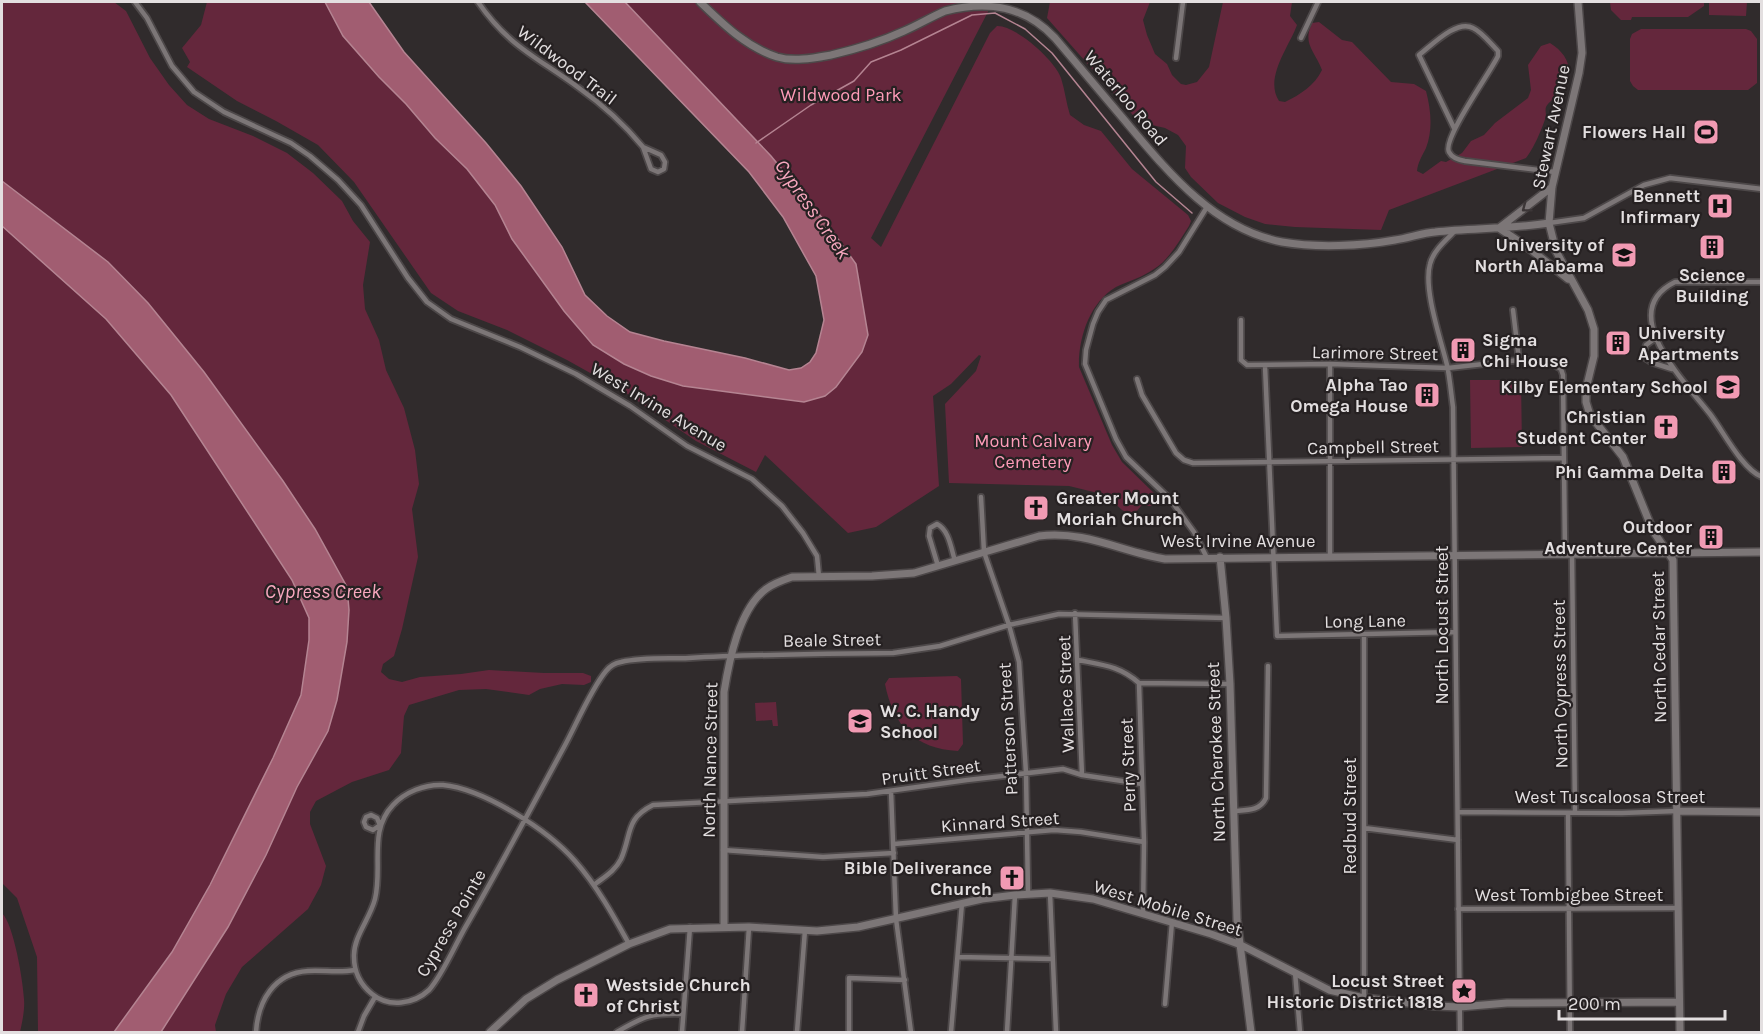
<svg xmlns="http://www.w3.org/2000/svg" width="1763" height="1034" font-family="Karla,sans-serif">
	<style>
		.green { fill: #64273c }
		.water { fill: #a15d71; stroke: #b58492; stroke-width: 1.5 }
		.lines { fill: none; stroke-linecap: round; stroke-linejoin: round }
		.stream { stroke: #b58492; stroke-width: 1.5 }
		.street-casing { stroke: #4d4849; stroke-width: 8 }
		.secondary-casing { stroke: #4d4849; stroke-width: 10 }
		.street { stroke: #7c7677; stroke-width: 4.5 }
		.secondary { stroke: #7c7677; stroke-width: 7 }
		.oneway { stroke: #3c3637 }
		.labels { text-anchor: middle; stroke-width: 4.5; stroke-linejoin: round; paint-order: stroke }
		.street-label { font-size: 18px; fill: #e3dfe0; stroke: #262122 }
		.park-label { font-size: 18px; fill: #ff9cb9; stroke: #262122 }
		.poi-label { font-size: 18px; font-weight: bold; fill: #e3dfe0; stroke: #262122; text-anchor: end }
		.water-label { font-size: 20px; font-style: italic; fill: #f8a8bf; stroke: #262122 }
	</style>
	<rect width="100%" height="100%" fill="#302b2c"/>
	<path class="green" d="M2,2h112l12,9 24,47 19,27 18,20 22,14 44,17 34,17 26,20 29,28 11,20 17,21 -7,43 2,24 14,31 7,30 18,38 11,42 4,34 -7,25 6,48 -16,72 -8,27 -11,8 -2,8 8,7 13,3 18,-5 41,-3 28,-4 55,3h39l8,3v6l-7,3 -22,-1 -22,5 -11,6 -43,-6 -27,1 -50,15 -5,11 -3,37 -12,17 -37,12 -36,19 -6,11v12l16,42 -5,19 -13,24 -66,58 -16,27 -11,31 1,7h-55l67,-105 38,-72 31,-68 31,-56 9,-31 10,-58v-55l-32,-58 -32,-48 -135,-178 -40,-41 -106,-81z
		M207,2h118l18,34 36,41 27,27 29,34 32,31 28,36 17,34 52,72 29,34 31,19 27,12 32,10 121,16 32,-15 32,-52 -12,-71 -28,-39 -57,-69 -146,-154h368l-122,236 10,9 109,-214 7,-7c18,-1 58,34 64,52 4,12 5,25 9,37l14,10 17,6 31,38 56,46 3,6 -2,5c-10,15 -20,34 -35,43 -11,8 -25,12 -38,18 -26,15 -38,51 -37,80l33,78 10,17 36,35v5l-5,4h-12l-5,6 -6,2 -8,-4 -16,-15 -37,-9 -120,-3 -4,-79 31,-33 5,-15 -2,-1 -28,29 -18,12 6,90 -63,41 -28,6 -83,-78 -9,17 -60,-31 -70,-48 -59,-33 -60,-30 -49,-19 -27,-18 -77,-111 -36,-37 -42,-24 -39,-20 -50,-34 3,-5 -8,-14 19,-23z
		M1050,2h100l-7,18 4,15 8,19 12,10 5,11 9,9 5,1 11,-3 12,-15 14,-65h69l-2,14 7,9c-8,22 -33,53 -18,76l6,1c16,-8 29,-16 37,-32 -7,-19 -20,-26 -10,-47l7,-1 23,18 10,2 39,40 23,2 12,7c5,19 7,39 0,57 -4,8 -8,14 -9,23l6,3 18,-13 5,1 16,-9 9,-12 13,-6 11,-12 33,-25 3,-8 -3,-25 13,-19 9,-3c21,13 25,32 9,50 -3,5 -11,9 -13,14 -1,3 0,6 0,9 -3,11 -13,34 -20,42l-137,52 -8,20 -86,-3 -30,-3 -20,-7 -27,-14 -27,-26 -6,-9 1,-22 -8,-11 -13,-7 -26,-6 -92,-104z
		M1610,2h94v4l-16,11h-56l-1,3h-10l-10,-10z
		M1709,2h38l-1,14 -37,-1z
		M1641,29h105l5,2 6,8v44l-9,7h-110l-5,-4 -3,-5v-42l2,-5z
		M2,226l105,93 64,76 121,185 17,38v22l-8,55 -28,63 -63,127 -38,67 -58,80h-76l-1,-75 -20,-59 -15,-15z
		M1470,380h51l1,67 -51,1z
		M957,676l4,3 2,65 -5,7c-43,-2 -65,-26 -73,-67l4,-6z
		M776,702l2,24h-5l-1,-6 -16,1 -1,-18z
		M2,913c12,12 21,68 22,86 1,11 -2,24 -4,33h-18z"/>
	<path class="water" d="M325,2h44l35,50 82,91 35,43 41,61 23,48 22,21 23,16 34,9 81,17 44,12 12,-2 9,-6 6,-9 8,-33 -8,-44 -33,-59 -34,-45 -164,-170h40l146,154 57,69 28,39 12,71 -6,17 -26,35 -11,9 -21,6 -121,-16 -32,-10 -27,-12 -31,-19 -29,-34 -52,-72 -17,-34 -28,-36 -32,-31 -29,-34 -27,-27 -36,-41z
		M2,181l106,81 40,41 56,69 79,109 32,48 32,58 2,23 -2,32 -10,58 -9,31 -31,56 -31,68 -38,72 -67,105h-47l58,-80 38,-67 63,-127 28,-63 8,-55v-22l-17,-38 -121,-185 -65,-76 -104,-93z"/>
	<g class="lines">
		<path class="stream" d="M756,143l55,-38 43,-24 17,-19 30,-12 71,-35 23,-2 30,16 27,24 104,129 36,31"/>
		<g class="street-casing">
			<path id="street" d="M135,2l12,16 25,48 22,26 30,20 67,31 19,13 28,24 23,25 47,73 19,24 24,17 69,28 56,27 54,32 57,40 65,33 30,27 21,27 14,23 2,21
				M478,2c31,45 59,55 101,86 24,17 45,36 64,59
				M1301,38l17,-36
				M1176,58l7,-56
				M1454,128l-35,-73c13,-10 38,-36 54,-27 9,4 18,16 25,23v5c-8,17 -56,83 -49,96 3,6 10,8 16,9l90,11
				M643,147l18,8 4,7 -1,7 -6,3 -7,-3z
				M1549,223l35,-5 60,-33 26,-7 92,11
				M1455,231c-9,9 -22,20 -25,33 -7,25 11,76 17,101 3,14 4,28 6,42l7,625
				M1762,282h-87c-61,30 11,101 35,132 13,17 32,55 52,63
				M1513,310l6,50
				M1241,320v40l6,5 83,-1 118,4 71,-8 30,2 12,7 2,6 2,179
				M1657,337l-11,8 -2,7 1,6 8,5 19,6
				M1330,364v191
				M1265,366l12,270 178,-4
				M1137,379l5,16 34,58 8,7 9,3 370,-5
				M981,497l3,55 25,73 10,37 7,111 2,120
				M1572,554l3,259
				M1207,558l-13,-26 -24,-33 -44,-42 -10,-18 -31,-75 1,-14 7,-26 5,-12 8,-12 49,-25 10,-8 14,-15 28,-45
				M938,566l-9,-30 1,-8 7,-4c12,6 14,24 18,37
				M1075,613l7,162
				M1078,660c25,5 42,6 61,23l5,159 -1,71
				M1139,683l91,1
				M891,791l5,128 15,113
				M1234,811c13,-1 26,0 32,-13l2,-132
				M1458,812l164,1 55,-2
				M1568,813l2,219
				M371,815l6,3 3,7 -7,5 -7,-3 -2,-5 2,-5z
				M1364,828l94,12
				M894,844l160,-14 27,2 63,10
				M723,850l100,7 71,-4
				M594,885c10,-8 21,-14 27,-26 11,-25 4,-40 32,-54l214,-11 100,-14 96,-11 19,6 60,9
				M1050,893l6,139
				M1458,909l221,-1
				M629,944c-16,-29 -32,-58 -54,-83 -27,-31 -91,-72 -132,-76 -18,-1 -38,7 -50,20 -25,26 -10,62 -18,94 -5,20 -22,38 -21,58 0,15 7,28 18,37 17,14 42,10 57,-4 13,-14 27,-47 37,-64 34,-59 66,-120 98,-179 12,-22 27,-58 42,-76 4,-5 9,-8 15,-9 22,-5 47,-3 68,-4 68,-4 136,-4 204,-5l47,-7 69,-21 50,-11 167,4
				M958,957l94,2
				M1295,972l5,60
				M1364,998v-364
				M1165,1004l7,-82
				M256,1032c2,-31 18,-59 52,-61 16,-1 31,2 47,-1
				M358,1032l6,-16 11,-19
				M617,1032c27,-16 34,-19 66,-18
				M682,1032l8,-105
				M742,1032l7,-105
				M797,1032l8,-102
				M849,1032v-54l56,2
				M951,1032l11,-129
				M1007,1032l8,-137"/>
		</g>
		<g class="secondary-casing">
			<path id="secondary" d="M700,2c23,22 46,45 77,55 17,5 37,1 54,-2 26,-6 49,-13 73,-24 14,-6 27,-14 41,-20 43,-11 80,-5 110,27 24,28 47,56 71,84 42,50 88,107 156,120 34,6 80,4 113,-2 14,-2 27,-7 40,-8 38,-4 76,-3 114,-9
				M1578,2l4,51 -3,20 -27,114 -3,36 7,28 32,59 6,19v27l-8,33v13l4,13 33,42 30,74 20,29 7,472
				M1552,187l-53,41 31,21 38,30
				M1220,557l6,61 4,66 7,236 14,112
				M1677,811l85,1
				M724,926v-234c5,-31 15,-83 42,-103 8,-6 17,-9 26,-12l80,-1 42,-3 125,-37c46,-6 83,16 126,23l597,-7
				M490,1032l36,-33 31,-19 72,-36 41,-15 79,-2 68,4 41,-4 124,-28 33,-4 35,-2 43,6 118,35 30,11 88,45 35,8 71,8 25,1 47,-4 172,-1"/>
		</g>
		<use href="#street" class="street"/>
		<use href="#secondary" class="secondary"/>
	</g>
	<defs><path id="oneway-chevron" d="M-2-3.5L2.5 0L-2 3.5" fill="none" stroke-width="1.6" stroke-linecap="round" stroke-linejoin="round" transform="scale(1.5)"/></defs>
	<use class="oneway" href="#oneway-chevron" transform="translate(1526 208) rotate(143)"/>
	<defs>
		<g id="stadium-square" transform="scale(1.35)"><rect x="-9" y="-9" width="18" height="18" rx="4" fill="#f19ab3" stroke="#262122"/><path d="M0-5a6.5 5 0 1 0 0 10a6.5 5 0 1 0 0-10ZM-3.5-1.8h7v3.6h-7Z" fill="#111"/></g>
		<g id="hospital-square" transform="scale(1.35)"><rect x="-9" y="-9" width="18" height="18" rx="4" fill="#f19ab3" stroke="#262122"/><path d="M-5-5h3v3.5h4V-5h3V5h-3V1.5h-4V5h-3Z" fill="#111"/></g>
		<g id="building-square" transform="scale(1.35)"><rect x="-9" y="-9" width="18" height="18" rx="4" fill="#f19ab3" stroke="#262122"/><path d="M-4-6H4V6H1V3H-1V6H-4ZM-2.5-4.3h1.7v1.8h-1.7ZM.8-4.3h1.7v1.8H.8ZM-2.5-1h1.7V.8h-1.7ZM.8-1h1.7V.8H.8Z" fill="#111"/></g>
		<g id="university-square" transform="scale(1.35)"><rect x="-9" y="-9" width="18" height="18" rx="4" fill="#f19ab3" stroke="#262122"/><path d="M0-5L7-2L0 1L-7-2ZM-4 1L0 2.5L4 1V4Q0 6-4 4Z" fill="#111"/></g>
		<g id="school-square" transform="scale(1.35)"><rect x="-9" y="-9" width="18" height="18" rx="4" fill="#f19ab3" stroke="#262122"/><path d="M0-5L7-2L0 1L-7-2ZM-4 1L0 2.5L4 1V4Q0 6-4 4Z" fill="#111"/></g>
		<g id="church-square" transform="scale(1.35)"><rect x="-9" y="-9" width="18" height="18" rx="4" fill="#f19ab3" stroke="#262122"/><path d="M-1.2-6h2.4v3.5h3.3v2.4h-3.3V6h-2.4V-.1h-3.3v-2.4h3.3Z" fill="#111"/></g>
		<g id="sight-square" transform="scale(1.35)"><rect x="-9" y="-9" width="18" height="18" rx="4" fill="#f19ab3" stroke="#262122"/><path d="M0-6L1.8-2.2L6-1.7L2.9 1.2L3.7 5.4L0 3.3L-3.7 5.4L-2.9 1.2L-6-1.7L-1.8-2.2Z" fill="#111"/></g>
	</defs>
	<g fill-rule="evenodd">
		<use href="#stadium-square" x="1706" y="132"/>
		<use href="#hospital-square" x="1720" y="206"/>
		<use href="#building-square" x="1712" y="247"/>
		<use href="#university-square" x="1624" y="255"/>
		<use href="#building-square" x="1618" y="343"/>
		<use href="#building-square" x="1463" y="350"/>
		<use href="#school-square" x="1728" y="387"/>
		<use href="#building-square" x="1427" y="395"/>
		<use href="#church-square" x="1666" y="427"/>
		<use href="#building-square" x="1724" y="472"/>
		<use href="#church-square" x="1036" y="508"/>
		<use href="#building-square" x="1711" y="537"/>
		<use href="#school-square" x="860" y="721"/>
		<use href="#church-square" x="1012" y="878"/>
		<use href="#sight-square" x="1464" y="991"/>
		<use href="#church-square" x="586" y="995"/>
	</g>
	<g class="labels">
		<g class="street-label">
			<text transform="translate(567 65) rotate(37)" y="6">Wildwood Trail</text>
			<text transform="translate(1126 98) rotate(50)" y="6">Waterloo Road</text>
			<text transform="translate(1551 127) rotate(-78)" y="6">Stewart Avenue</text>
			<text transform="translate(1375 353) rotate(1)" y="6">Larimore Street</text>
			<text transform="translate(659 407) rotate(31)" y="6">West Irvine Avenue</text>
			<text transform="translate(1373 447) rotate(-1)" y="6">Campbell Street</text>
			<text x="1238" y="547">West Irvine Avenue</text>
			<text transform="translate(1365 621) rotate(-1)" y="6">Long Lane</text>
			<text transform="translate(1442 625) rotate(-90)" y="6">North Locust Street</text>
			<text transform="translate(832 640) rotate(-1)" y="6">Beale Street</text>
			<text transform="translate(1659 647) rotate(-91)" y="6">North Cedar Street</text>
			<text transform="translate(1560 684) rotate(-91)" y="6">North Cypress Street</text>
			<text transform="translate(1066 694) rotate(-92)" y="6">Wallace Street</text>
			<text transform="translate(1008 729) rotate(-93)" y="6">Patterson Street</text>
			<text transform="translate(1216 752) rotate(-92)" y="6">North Cherokee Street</text>
			<text transform="translate(710 760) rotate(-89)" y="6">North Nance Street</text>
			<text transform="translate(1128 765) rotate(-92)" y="6">Perry Street</text>
			<text transform="translate(931 772) rotate(-8)" y="6">Pruitt Street</text>
			<text x="1610" y="803">West Tuscaloosa Street</text>
			<text transform="translate(1350 816) rotate(-90)" y="6">Redbud Street</text>
			<text transform="translate(1000 822) rotate(-4)" y="6">Kinnard Street</text>
			<text x="1569" y="901">West Tombigbee Street</text>
			<text transform="translate(1168 908) rotate(17)" y="6">West Mobile Street</text>
			<text transform="translate(451 923) rotate(-60)" y="6">Cypress Pointe</text>
		</g>
		<g class="park-label">
			<text x="841" y="101">Wildwood Park</text>
			<text x="1033" y="447">Mount Calvary<tspan x="1033" dy="21">Cemetery</tspan></text>
		</g>
		<g class="poi-label">
			<text x="1686" y="138">Flowers Hall</text>
			<text x="1700" y="202">Bennett<tspan x="1700" dy="21">Infirmary</tspan></text>
			<text x="1604" y="251">University of<tspan x="1604" dy="21">North Alabama</tspan></text>
			<text x="1712" y="281" text-anchor="middle">Science<tspan x="1712" dy="21">Building</tspan></text>
			<text x="1638" y="339" text-anchor="start">University<tspan x="1638" dy="21">Apartments</tspan></text>
			<text x="1482" y="346" text-anchor="start">Sigma<tspan x="1482" dy="21">Chi House</tspan></text>
			<text x="1408" y="391">Alpha Tao<tspan x="1408" dy="21">Omega House</tspan></text>
			<text x="1708" y="393">Kilby Elementary School</text>
			<text x="1646" y="423">Christian<tspan x="1646" dy="21">Student Center</tspan></text>
			<text x="1704" y="478">Phi Gamma Delta</text>
			<text x="1056" y="504" text-anchor="start">Greater Mount<tspan x="1056" dy="21">Moriah Church</tspan></text>
			<text x="1692" y="533">Outdoor<tspan x="1692" dy="21">Adventure Center</tspan></text>
			<text x="880" y="717" text-anchor="start">W. C. Handy<tspan x="880" dy="21">School</tspan></text>
			<text x="992" y="874">Bible Deliverance<tspan x="992" dy="21">Church</tspan></text>
			<text x="1444" y="987">Locust Street<tspan x="1444" dy="21">Historic District 1818</tspan></text>
			<text x="606" y="991" text-anchor="start">Westside Church<tspan x="606" dy="21">of Christ</tspan></text>
		</g>
		<g class="water-label">
			<text transform="translate(813 209) rotate(55)" y="7">Cypress Creek</text>
			<text x="323" y="598">Cypress Creek</text>
		</g>
	</g>
	<rect width="1763" height="1034" fill="none" stroke="#e3dfe0" stroke-width="6"/>
	<path d="M1559 1010v9h166v-9" fill="none" stroke="#e3dfe0" stroke-width="3"/>
	<text x="1568" y="1010" font-size="18" fill="#e3dfe0" stroke="#262122" stroke-width="4.5" paint-order="stroke">200 m</text>
</svg>
